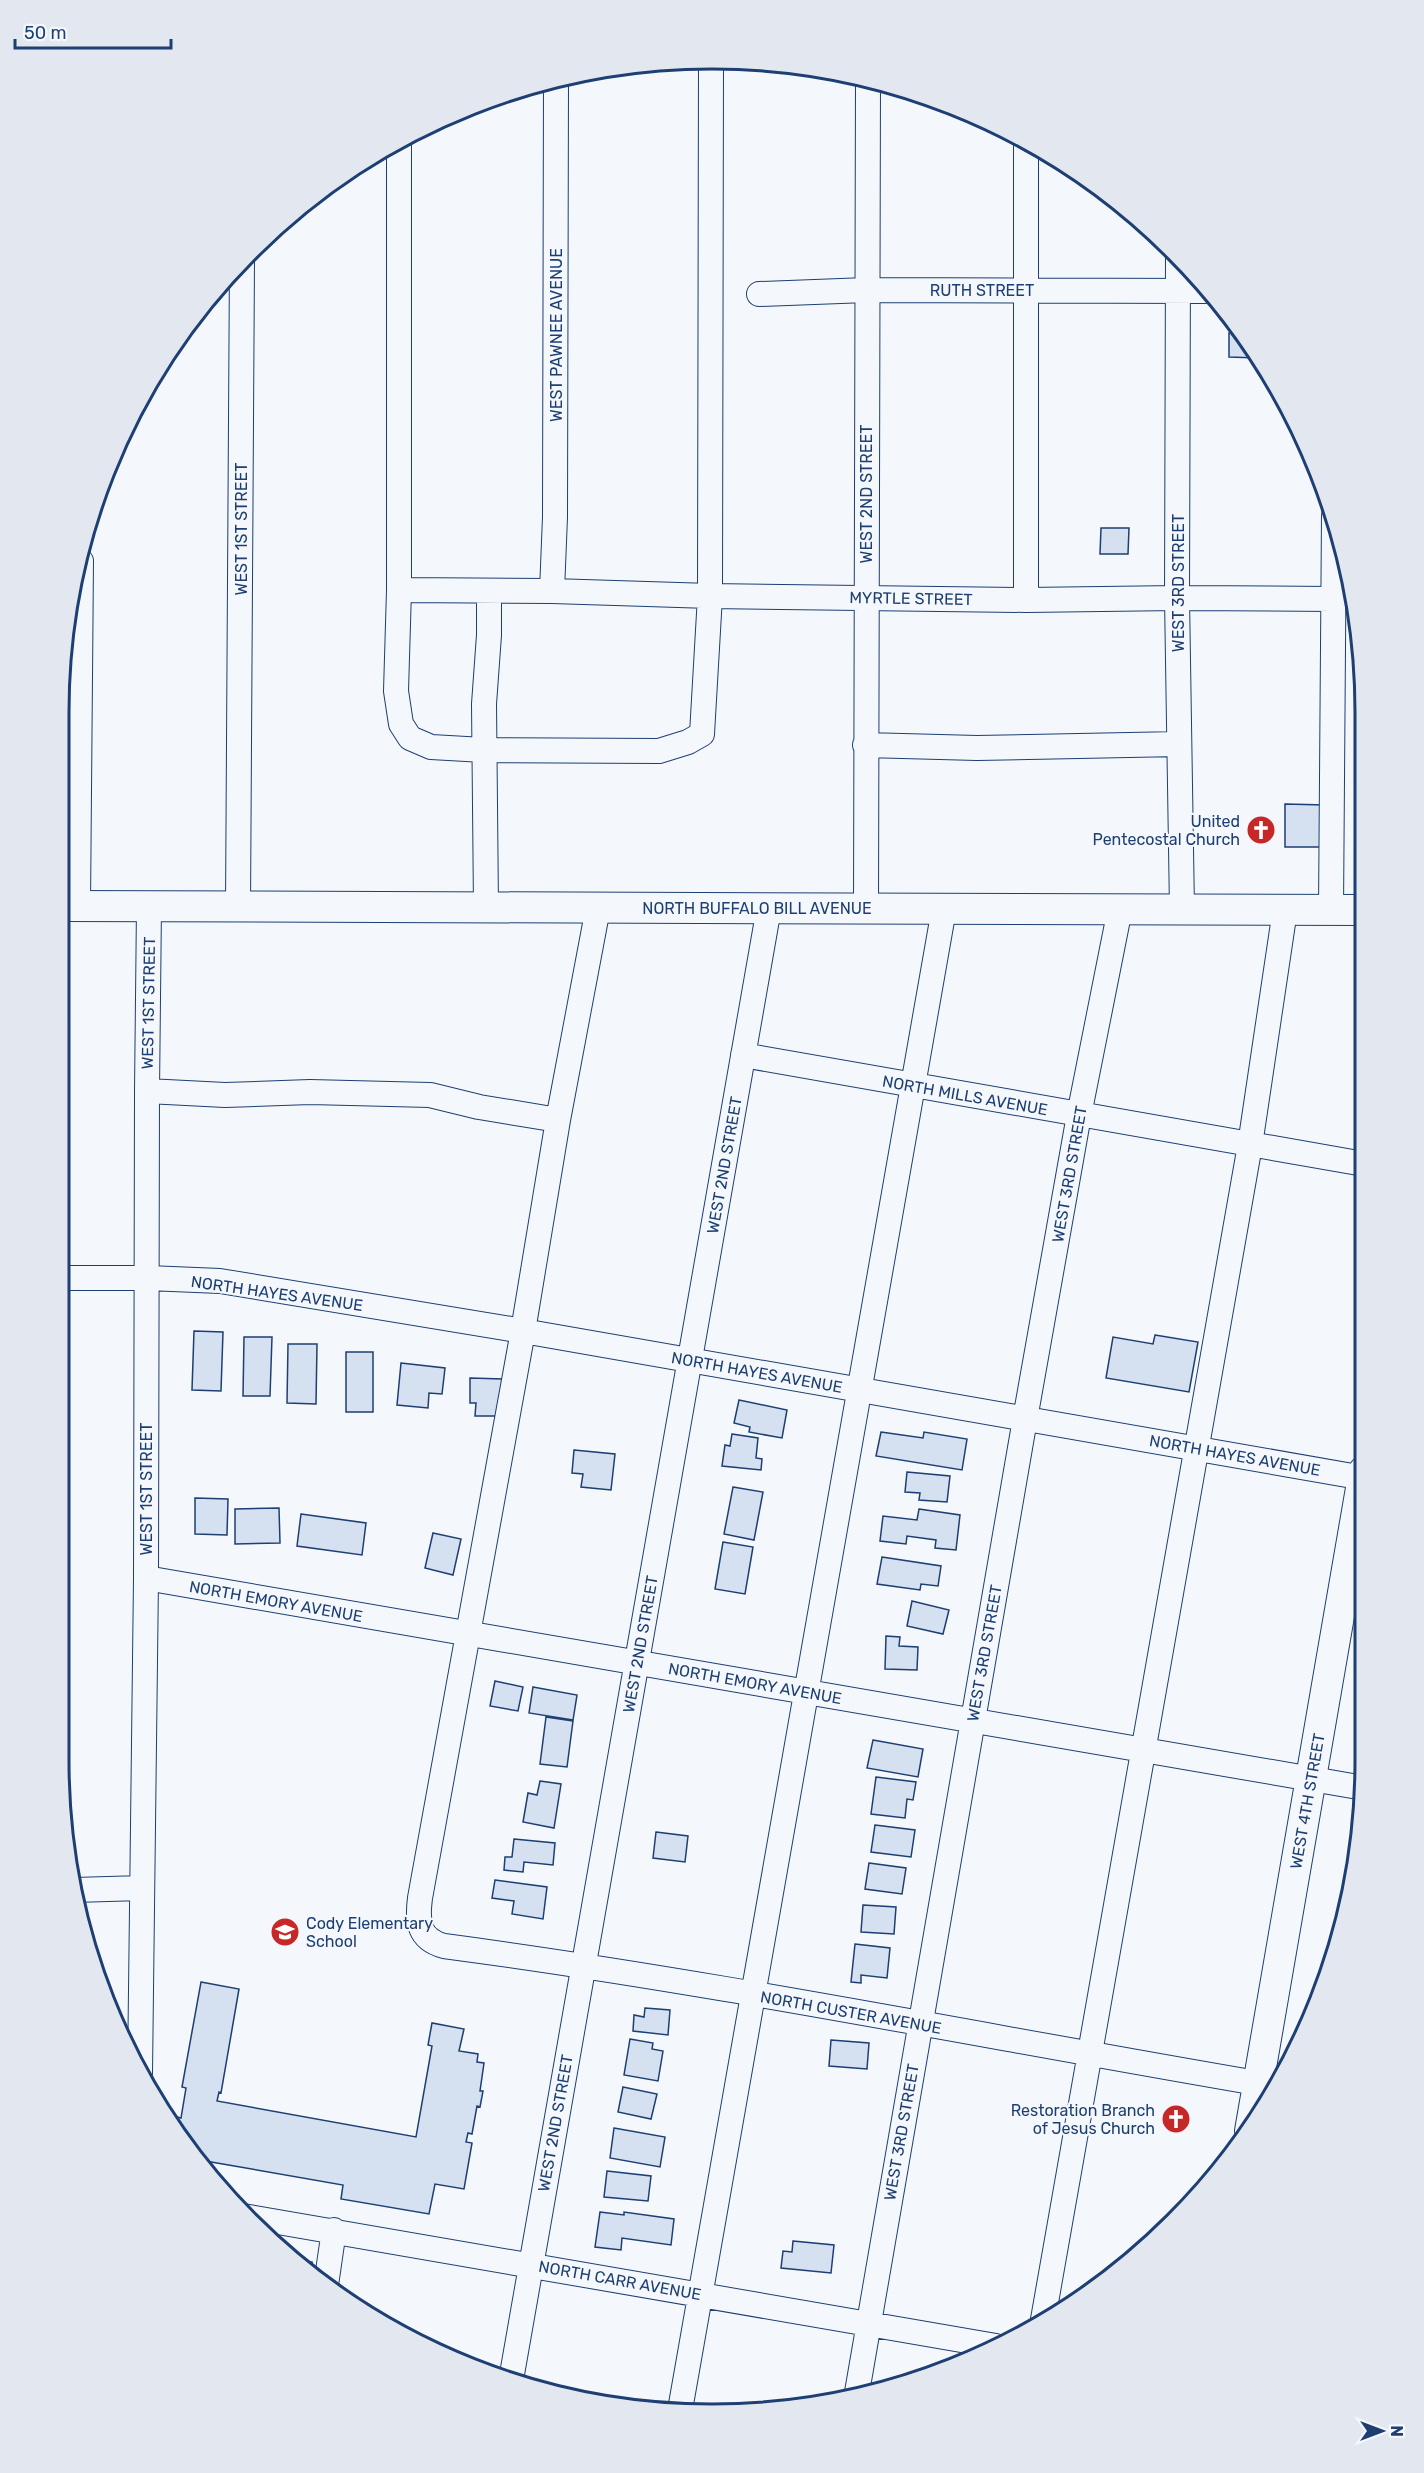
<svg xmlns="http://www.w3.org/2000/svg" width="1424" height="2473" font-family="Rubik,sans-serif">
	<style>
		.building { fill: #d5e0f0; stroke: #1d3f73; stroke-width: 1.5 }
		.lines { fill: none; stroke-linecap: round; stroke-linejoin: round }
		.minor-casing { stroke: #1d3f73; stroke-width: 26 }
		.major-casing { stroke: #1d3f73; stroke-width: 32 }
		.minor { stroke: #f4f7fb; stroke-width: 24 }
		.major { stroke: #f4f7fb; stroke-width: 30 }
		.labels { text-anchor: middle; stroke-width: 4.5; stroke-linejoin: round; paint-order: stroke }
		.street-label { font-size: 16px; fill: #1d3f73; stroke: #f4f7fb }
		.poi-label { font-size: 16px; fill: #1d3f73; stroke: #f4f7fb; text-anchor: end }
		.rim { fill: none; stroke: #1d3f73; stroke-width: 3 }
	</style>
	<rect width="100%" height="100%" fill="#f4f7fb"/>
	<path class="building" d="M1229,333h9l19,25 -28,-1z
		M1101,528h28l-1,26h-28z
		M1285,804l40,1v42h-40z
		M194,1331l29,1 -2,59 -29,-1z
		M1155,1335l43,7 -9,50 -83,-14 7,-41 40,7z
		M244,1337h28l-2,59h-27z
		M288,1344h29l-1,60 -29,-1z
		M346,1352h27v60h-27z
		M401,1363l44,5 -3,26 -13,-1 -1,15 -31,-3z
		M470,1378l33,1 -1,37h-27l1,-13h-6z
		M739,1400l48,10 -5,28 -33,-6 1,-5 -16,-4z
		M881,1432l42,6 1,-6 43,7 -5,31 -86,-14z
		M732,1434l26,4 -2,20 6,1 -1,11 -39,-4 3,-21 5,1z
		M574,1450l41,4 -4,36 -30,-3 2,-13 -11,-1z
		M907,1472l43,4 -3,26 -28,-2 1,-7 -15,-1z
		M733,1487l30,5 -9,48 -30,-6z
		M195,1498l33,1 -1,36 -32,-1z
		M279,1508l1,35 -45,1v-35z
		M919,1509l41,6 -4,35 -21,-2 1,-8 -29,-4 -1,8 -26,-3 3,-25 34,4z
		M301,1514l65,9 -4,32 -65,-9z
		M433,1533l28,6 -8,36 -28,-7z
		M723,1542l30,5 -8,47 -30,-5z
		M882,1557l59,9 -3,20 -17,-2 -1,6 -43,-6z
		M912,1601l37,9 -6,24 -36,-8z
		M886,1636l14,1 -1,9 19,1 -1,23 -32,-1z
		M495,1681l28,6 -5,24 -28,-5z
		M533,1687l44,8 -4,25 -44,-7z
		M546,1717l27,4 -6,46 -27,-3z
		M873,1740l50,9 -5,28 -51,-9z
		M876,1777l40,5 -3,18 -6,-1 -2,19 -34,-4z
		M540,1781l21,3 -7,44 -31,-6 5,-29 9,2z
		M875,1825l40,5 -4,27 -40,-5z
		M656,1832l32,4 -3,26 -32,-4z
		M514,1839l41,4 -2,22 -29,-3 -1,10 -19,-2 1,-13h7z
		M869,1863l37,5 -4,26 -37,-5z
		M495,1880l52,7 -4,32 -31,-5 2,-13 -22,-3z
		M863,1905l33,2 -2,27 -33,-2z
		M855,1944l35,4 -3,30 -26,-3v8l-10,-1z
		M201,1982l38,7 -18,104 -2,-1 -2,9 199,36 16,-91 -4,-1 4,-22 32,6 -5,22 19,3 -1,8 7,1 -4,28h3l-3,16 -3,-1 -5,28 -4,-1 -2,9 6,1 -8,46 -29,-5 -6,30 -88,-15 2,-14 -149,-26 -19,-30 2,-12 4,1 5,-30 -4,-1z
		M645,2008l25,2 -2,25 -35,-4 1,-16 10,2z
		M630,2039l23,4 -1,6 11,2 -5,30 -34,-6z
		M831,2040l38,3 -2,26 -38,-3z
		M623,2087l34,7 -6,25 -33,-7z
		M614,2128l51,9 -5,30 -50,-9z
		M607,2171l44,5 -3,25 -44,-4z
		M600,2212l24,3v-3l50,7 -3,26 -49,-7 -1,12 -26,-3z
		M793,2241l41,4 -3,28 -50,-5 2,-17 9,1z
		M298,2262h14v12z"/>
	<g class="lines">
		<g class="minor-casing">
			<path id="minor" d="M399,142v448l-3,101 5,33 9,14 21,9 53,3 175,1 29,-9 14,-8 8,-138 1,-537
				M1026,142v458
				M1178,255l-1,343 5,312
				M759,294l108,-4 338,1
				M399,590l153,1 158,5 316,4 151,-2 156,1
				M552,591l3,-74 1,-437
				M865,745l112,3 202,-4
				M78,906l3,-345
				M238,906l4,-647
				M486,907l-2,-203 5,-69v-44
				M598,908l-40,212 -35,211 -103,567c-3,23 -2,41 24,48 278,37 553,93 830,140
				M866,909l2,-829
				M1331,910l3,-395
				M743,1055l621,109
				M147,1091l78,4 85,-3 120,3 49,12 79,13
				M62,1278h86l72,3 303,50 841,147
				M146,1578l1218,210
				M74,1890l68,-2
				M140,2073l6,-495 1,-487 2,-185
				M243,2216l753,130
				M326,2285l8,-55
				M1042,2325l208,-1180 35,-235
				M511,2380l258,-1472
				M856,2398l169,-979 54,-304 41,-206
				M680,2410l264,-1501"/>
		</g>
		<g class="major-casing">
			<path id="major" d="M61,906l1303,4
				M1250,2131l114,-660"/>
		</g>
		<use href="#minor" class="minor"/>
		<use href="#major" class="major"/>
	</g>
	<defs>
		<g id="church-disc" transform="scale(1.5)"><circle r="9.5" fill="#c62828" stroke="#f4f7fb"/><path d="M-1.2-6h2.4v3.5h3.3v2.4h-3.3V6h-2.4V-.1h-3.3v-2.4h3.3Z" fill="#fff"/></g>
		<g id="school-disc" transform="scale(1.5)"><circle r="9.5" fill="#c62828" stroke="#f4f7fb"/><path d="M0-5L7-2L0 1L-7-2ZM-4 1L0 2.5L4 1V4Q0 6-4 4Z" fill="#fff"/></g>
	</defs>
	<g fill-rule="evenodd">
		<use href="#church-disc" x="1261" y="830"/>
		<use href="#school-disc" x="285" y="1932"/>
		<use href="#church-disc" x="1176" y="2119"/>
	</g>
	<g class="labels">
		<g class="street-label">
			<text x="982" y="296">RUTH STREET</text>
			<text transform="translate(556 335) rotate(-90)" y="6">WEST PAWNEE AVENUE</text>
			<text transform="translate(866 494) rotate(-90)" y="6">WEST 2ND STREET</text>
			<text transform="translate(241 529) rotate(-90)" y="6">WEST 1ST STREET</text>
			<text transform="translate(1178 583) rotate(-90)" y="6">WEST 3RD STREET</text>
			<text transform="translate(911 598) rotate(1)" y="6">MYRTLE STREET</text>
			<text x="757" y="914">NORTH BUFFALO BILL AVENUE</text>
			<text transform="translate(148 1003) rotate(-89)" y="6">WEST 1ST STREET</text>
			<text transform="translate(965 1095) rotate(10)" y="6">NORTH MILLS AVENUE</text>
			<text transform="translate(724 1165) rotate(-80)" y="6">WEST 2ND STREET</text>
			<text transform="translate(1069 1174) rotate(-80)" y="6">WEST 3RD STREET</text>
			<text transform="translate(277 1293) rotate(8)" y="6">NORTH HAYES AVENUE</text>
			<text transform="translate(757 1372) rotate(10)" y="6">NORTH HAYES AVENUE</text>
			<text transform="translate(1235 1455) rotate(10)" y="6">NORTH HAYES AVENUE</text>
			<text transform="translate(146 1489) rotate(-90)" y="6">WEST 1ST STREET</text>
			<text transform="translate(276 1601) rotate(10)" y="6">NORTH EMORY AVENUE</text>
			<text transform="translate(640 1644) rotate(-80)" y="6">WEST 2ND STREET</text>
			<text transform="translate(984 1653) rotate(-80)" y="6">WEST 3RD STREET</text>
			<text transform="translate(755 1683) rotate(10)" y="6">NORTH EMORY AVENUE</text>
			<text transform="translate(1307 1801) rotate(-80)" y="6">WEST 4TH STREET</text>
			<text transform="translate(851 2012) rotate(10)" y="6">NORTH CUSTER AVENUE</text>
			<text transform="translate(555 2123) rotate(-80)" y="6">WEST 2ND STREET</text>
			<text transform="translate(901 2132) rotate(-80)" y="6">WEST 3RD STREET</text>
			<text transform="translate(620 2280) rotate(10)" y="6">NORTH CARR AVENUE</text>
		</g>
		<g class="poi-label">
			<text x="1240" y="827">United<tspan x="1240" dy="18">Pentecostal Church</tspan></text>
			<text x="306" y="1929" text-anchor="start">Cody Elementary<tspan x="306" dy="18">School</tspan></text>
			<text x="1155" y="2116">Restoration Branch<tspan x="1155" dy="18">of Jesus Church</tspan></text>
		</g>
	</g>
	<path d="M0 0H1424V2473H0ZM712 69H712A643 643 0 0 1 1355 712V1761A643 643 0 0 1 712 2404H712A643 643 0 0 1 69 1761V712A643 643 0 0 1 712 69Z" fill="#e3e8f0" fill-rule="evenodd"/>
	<path class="rim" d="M712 69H712A643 643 0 0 1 1355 712V1761A643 643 0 0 1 712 2404H712A643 643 0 0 1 69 1761V712A643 643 0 0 1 712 69Z"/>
	<g transform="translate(1382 2431) rotate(90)" stroke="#f4f7fb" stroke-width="4.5" paint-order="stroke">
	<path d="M0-4.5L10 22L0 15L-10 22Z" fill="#1d3f73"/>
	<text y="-9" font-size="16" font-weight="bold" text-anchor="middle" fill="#1d3f73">N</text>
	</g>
	<path d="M15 39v9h156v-9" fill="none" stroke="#1d3f73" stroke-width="3"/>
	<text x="24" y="39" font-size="18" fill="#1d3f73" stroke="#f4f7fb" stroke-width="4.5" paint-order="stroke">50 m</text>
</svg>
